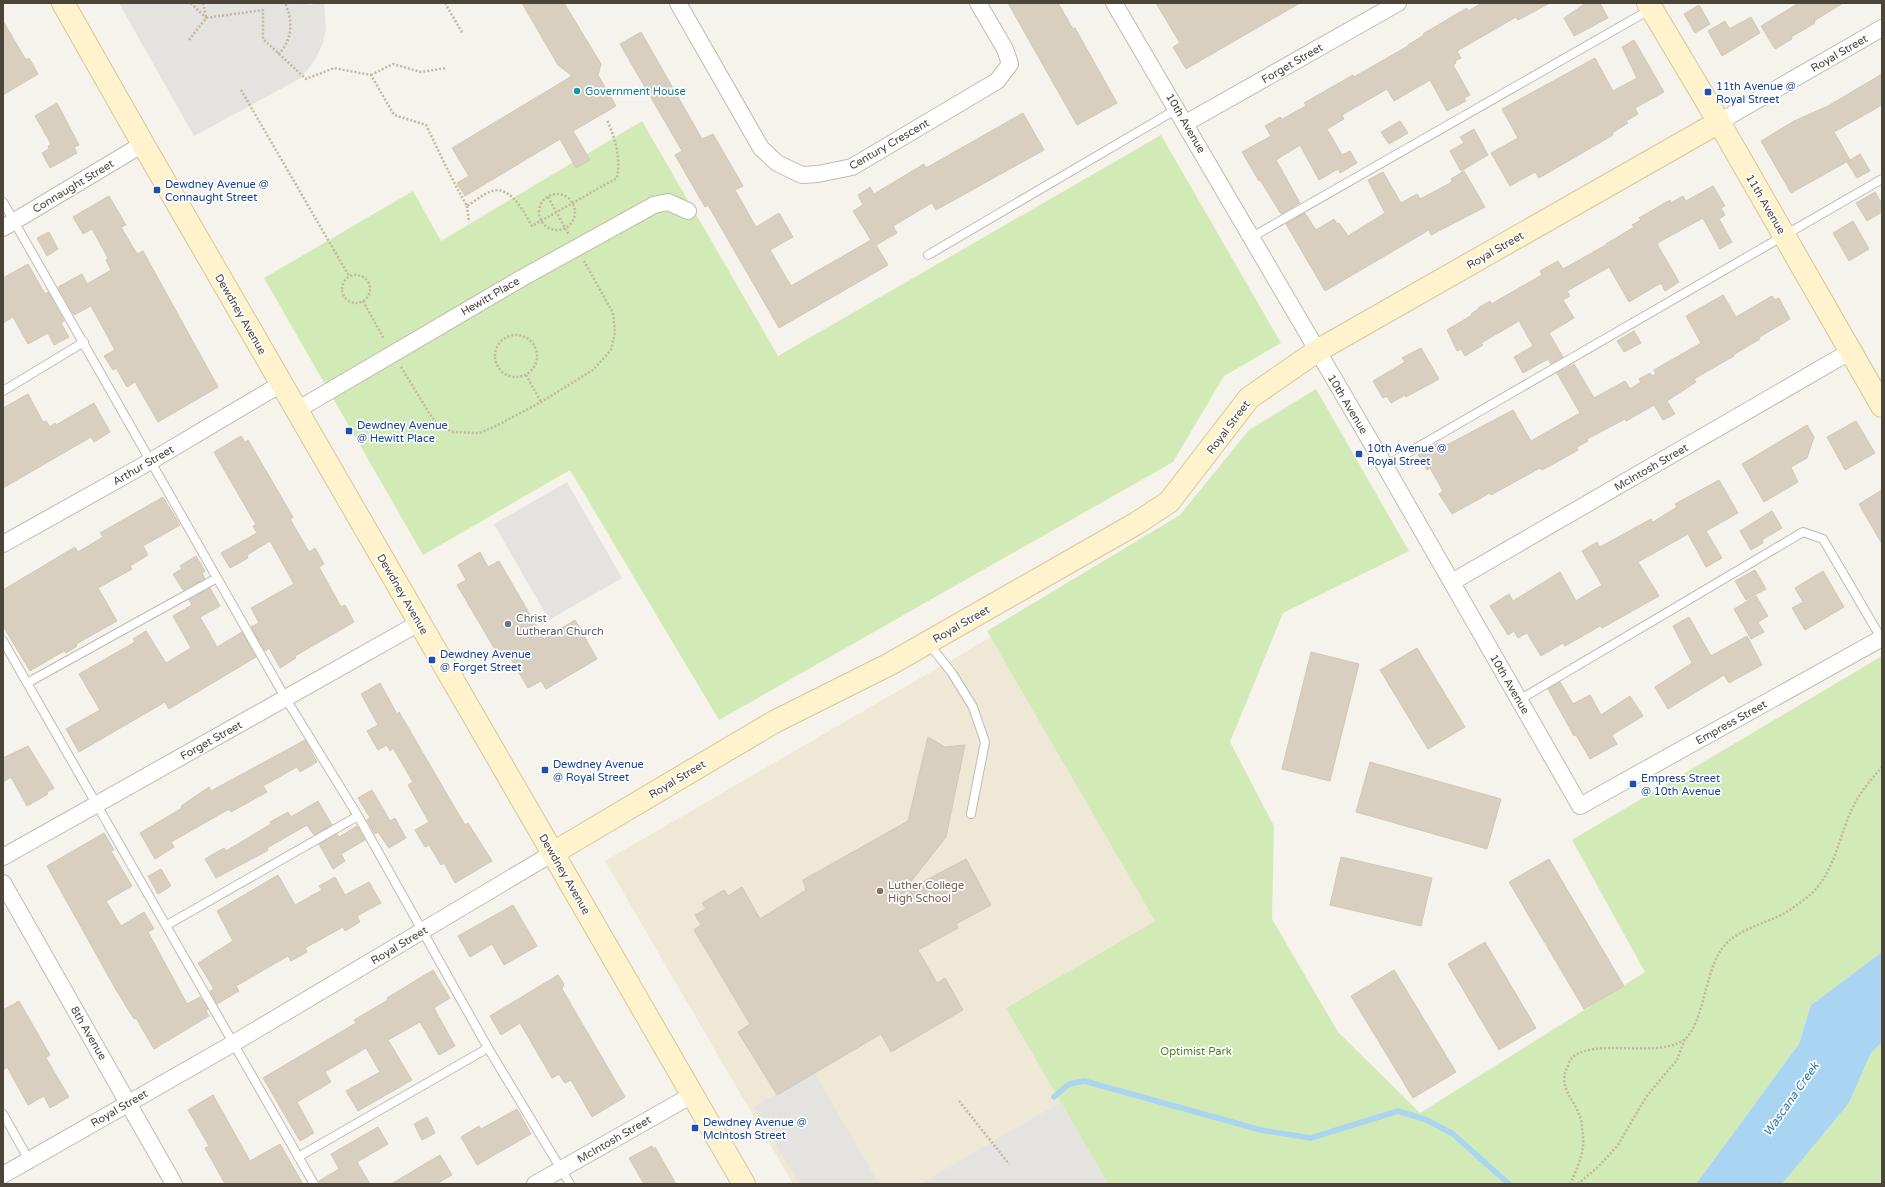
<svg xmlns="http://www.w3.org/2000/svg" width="1885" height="1187" font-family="'Varela Round',sans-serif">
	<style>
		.education { fill: #efe8d6 }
		.green { fill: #d2eab5 }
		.parking { fill: #e5e3e0 }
		.water { fill: #a9d4f2 }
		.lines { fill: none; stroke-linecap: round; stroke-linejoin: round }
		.stream { stroke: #a9d4f2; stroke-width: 5.5 }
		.building { fill: #d8cfc1; stroke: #d3c7b4 }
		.lane-casing { stroke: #c2bbae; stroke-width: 10 }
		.street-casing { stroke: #c2bbae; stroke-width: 18 }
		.secondary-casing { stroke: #d6c79b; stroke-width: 24 }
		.path { stroke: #c4b79f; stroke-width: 2.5; stroke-dasharray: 2 2; stroke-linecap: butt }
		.lane { stroke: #fff; stroke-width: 8 }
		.street { stroke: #fff; stroke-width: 16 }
		.secondary { stroke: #fff3cd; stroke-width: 22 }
		.culture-dot { fill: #0f9aa8; stroke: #fff; stroke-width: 1.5 }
		.transit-dot { fill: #1a4fb4; stroke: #fff; stroke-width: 1.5 }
		.worship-dot { fill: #6b7280; stroke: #fff; stroke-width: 1.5 }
		.education-dot { fill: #8d6e63; stroke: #fff; stroke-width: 1.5 }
		.labels { text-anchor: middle; stroke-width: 3.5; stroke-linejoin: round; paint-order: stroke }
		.street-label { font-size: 11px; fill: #4b4439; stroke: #fff }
		.transit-label { font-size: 11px; fill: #164399; stroke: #fff; text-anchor: start }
		.culture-label { font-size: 11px; fill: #0d838f; stroke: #fff; text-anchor: start }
		.worship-label { font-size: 11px; fill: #5b616d; stroke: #fff; text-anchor: start }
		.education-label { font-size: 11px; fill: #785e54; stroke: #fff; text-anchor: start }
		.park-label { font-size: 11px; fill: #4a7f2a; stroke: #fff }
		.water-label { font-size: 12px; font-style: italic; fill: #2e7ab2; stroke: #fff }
	</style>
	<rect width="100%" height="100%" fill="#f6f3ec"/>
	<path class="education" d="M991,637l164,284 -149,87 102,176h-315l-188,-323z"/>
	<path class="green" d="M642,121l136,235 383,-221 120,208 -57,33 -51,86 -454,258 -149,-250 -147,85 -159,-277 149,-87 28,50z
		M1316,389l93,162 -126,62 -53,129 44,84 -2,93 66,113 82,81 225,-141 -73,-132 310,-184v296l-71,53 -12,39 -103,140h-588l-102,-176 149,-87 -168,-290 193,-116 69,-85z
		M1882,1042v142h-100l67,-81 22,-50z"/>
	<path class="parking" d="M119,3h188l2,2 15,-2 2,25 -3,15 -8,17 -14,18 -107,58z
		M567,482l55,96 -73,42 -55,-96z
		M814,1072l65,112h-80l-45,-77z
		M1061,1102l47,82h-188z"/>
	<path class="water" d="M1882,952v90l-11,11 -22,50 -67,81h-86l103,-140 12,-39z"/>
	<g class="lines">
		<path class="stream" d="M1054,1097l15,-13 15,-3 177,49 50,8 87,-27 29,9 26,14 56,50"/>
	</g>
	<path class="building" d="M522,3h42l37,61 -3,11 18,31 -43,25 17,29 -14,8 -16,-29 -95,57 -8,-13 12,-7 -17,-28 120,-72 -14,-11z
		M1008,3h50l15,26 2,-1 42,75 -40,22z
		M1156,3h144l-114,66 -13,-22 7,-4z
		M1482,3h68l-32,17 -2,-3 -59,34 4,7 -6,3 1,2 -3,2 17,30 -6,3 2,3 -19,10 -17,-31 -36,21 -7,-12 -45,26 2,4 -17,10 15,26 8,-4 7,12 -17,10 -2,-4 -19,11 -19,-35 -24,15 24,43 -19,11 -21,-34 -1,1 -17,-29 29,-16 -6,-10 15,-9 2,2 24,-13 -2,-3 49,-28 1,2 54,-31v-1l16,-10 -1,-1 25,-15 19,-11 1,3z
		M1586,3h14l8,15 -34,18 -10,-18z
		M1799,3h44l-29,18 1,2 -24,14 1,2 -17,10 -14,-23z
		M1699,5l11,19 -15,9 -11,-19z
		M1751,17l9,16 -38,23 -14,-25 17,-10 4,7h2z
		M3,21l23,39 3,-2 9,16 -35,21z
		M641,32l61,107 11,-5 30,52 -8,4 21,37 23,-14 14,24 -23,13 21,36 80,-46 -18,-29 10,-6 -5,-10 12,-8 4,7 50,-30 2,4 97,-55 21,37 -108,60 -4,-7 -39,23 4,7 -21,12 12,20 -109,63 -71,-123 -3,2 -30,-52 7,-4 -62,-107z
		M1634,40l30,52 -29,16 3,6 -12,7 2,2 -16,10 1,2 -74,43 -4,-6 -25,14 -19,-33 27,-15 -16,-29 93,-51 18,33 24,-13 -15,-31z
		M1882,74v31l-48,27 16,28 -59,33 -30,-52 33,-20 34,-15z
		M57,103l22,42 -5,2 3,6 -27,15 -8,-15 7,-4 -1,-3 3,-2 -16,-28z
		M1400,121l8,12 -19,11 -8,-12z
		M1474,129l14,26 -27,16 -11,-20 14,-8 -4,-6z
		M1860,154l10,17 -13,7 -10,-16z
		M1464,171l21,36 -54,28 -2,-5 -104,61 -39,-67 19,-11 11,17 18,-11 3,5 2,-1 9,13 37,-23 -17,-33 15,-8 18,31 16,-9 3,5 4,-2 28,-15 -1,-3z
		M1713,186l12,20 -4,2 4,7 -6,4 13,23 -12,7 -17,-31 -42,23 -4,3 22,38 -14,9 -4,-8 -32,19 -20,-35 -42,24 3,5 -7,4 11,18 -25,15 14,24 -12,7 -3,-5 -25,14 -9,-16 19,-11 -14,-25 -38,22 2,2 -18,11 -4,-7 -4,2 -10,-21 25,-15 -1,-1 7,-5v-1l12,-7 1,3 51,-29 -2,-4 18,-10 5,8 43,-24v-1l28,-17 -2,-2 9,-5 -2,-2 31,-18 1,3 12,-7 3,5z
		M1875,192l7,12v8l-15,9 -11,-18z
		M109,196l17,29 -5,2 16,27 6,-3 75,136 -60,35 -23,-40 -8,5 -11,-19 -3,2 -9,-14 11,-6 -24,-44 -17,9 -16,-28 24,-13 5,10 24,-14 -5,-10 2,-2 -16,-29 -9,5 -10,-17z
		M1853,221l16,28 -20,12 -16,-28z
		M49,232l9,17 -11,7 -10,-18z
		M28,264l17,30 3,-2 16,29 -3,2 8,14 -15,8 -6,-12 -20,11 -15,-27 -10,6v-45z
		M1723,295l13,22 36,-21 3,4 4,-2 11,21 -27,16 -4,2 1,2 -27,16 1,1 -40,23 2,3 -29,19 8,13 -12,6 -9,-15 -28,16 -1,-2 -38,20 1,2 -11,6 1,3 -30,17 -6,3 -2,-2 -49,27 -1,-2 -38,21 -2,-3 -11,-17 4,-3 -13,-23 -3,2 -9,-16 20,-11 3,5 72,-38 18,31 49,-28 -23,-40 17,-9 20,34 31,-17 5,8 11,-7 -2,-3 11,-6 2,3 4,-2 -2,-4 47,-27 -15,-27z
		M1634,331l7,12 -17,9 -7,-11z
		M1421,348l18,31 -33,18 -1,-2 -14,8 -4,-7 -4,2 -10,-17 32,-19 -3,-4z
		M28,394l15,28 3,-1 4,6 5,-4 1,2 38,-22 16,29 -16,10 -3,-5 -88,51v-80z
		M1856,421l19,32 -30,17 -18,-33z
		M1807,425l7,12 -7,21 -16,9 7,15 -34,20 -22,-38z
		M241,436l4,6 3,-2 45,77 -3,2 19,33 6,-4 9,16 -5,3 1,2 21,38 4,-2 9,17 -59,34 1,2 -16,10 -11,-20 -4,3 -14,-24 8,-4 -8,-15 43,-24 -24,-43 -23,14 1,3 -18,10 -9,-15 36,-20 -4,-7 3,-1 -42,-73z
		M1719,480l19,33 -32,18 16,27 -16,9 -18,-33 -50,28 21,34 -57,32 -2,-2 -35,20 -2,-3 -22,13 -14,-23 -9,5 -4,-7 -6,4 -18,-29 19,-12 4,7 47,-29 16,29 26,-16 -20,-34 15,-9 3,5 51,-28 2,3 24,-15 -2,-3z
		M1882,490v54l-23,-40z
		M163,497l17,28 -37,21 5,9 -18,11 2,3 -34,19 19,33 -41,23 1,2 -11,7 -2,-2 -34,20 -27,-45v-36l72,-43 3,5 25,-15 -3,-4z
		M1772,511l10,17 -20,12 1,3 -12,7 -11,-19z
		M480,552l8,15 11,-6 45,78 31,-19 22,39 -51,30 -5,-8 -13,7 -23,-39 -8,4 -40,-68 9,-5 -8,-15z
		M196,556l9,15 -3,2 3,6 -22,11 -10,-16 9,-5 -2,-3z
		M1755,570l11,19 -20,11 -11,-19z
		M1823,571l21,36 -39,23 -13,-22 11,-6 -8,-14z
		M210,588l10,18 -20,11 17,30 25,-15 14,25 -87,52 -4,-7 -86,50 -13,-23 34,-19 -21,-36 56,-32 -2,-3 13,-8 20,32 25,-15 -18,-32 19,-11 -3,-5z
		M1756,596l12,20 -10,6 6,10 -13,7 -17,-30z
		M1689,617l22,39 36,-20 15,29 -33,18 -5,-8 -56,34 -13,-22 37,-24 -19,-37z
		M1417,648l48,79 -37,22 -48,-79z
		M1311,652l48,12 -29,117 -48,-12z
		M1560,682l13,22 17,-9 11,20 29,-19 13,20 -31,19 5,9 -27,15 -14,-24 -2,1 -26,-47z
		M380,683l17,31 2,-2 66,113 3,-2 24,38 -37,22 -11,-20 -3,2 -12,-20 -4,2 -10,-17 14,-8 -21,-37 5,-3 -20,-34 -3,3 -3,-6 -9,5 -11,-19 11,-6 -17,-31z
		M928,737l17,10 20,-2 -19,92 -44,56 64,-34 25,46 -35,19 2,4 -40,22 19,33 8,-5 18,32 -72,42 -10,-18 -104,61 -39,-63 12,-8 -56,-94 7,-5 -6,-10 11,-6 -4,-6 22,-13 4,6 14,-9 18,32 46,-29 -3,-10 105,-59z
		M305,740l12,22 -17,10 -3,-5 -34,19 4,6 -36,20 -2,-3 -58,33 3,5 -19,12 -15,-26 42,-25 -1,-2 28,-19 2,4z
		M28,746l26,42 -7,4 1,2 -21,12 -16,-29 -8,5v-24z
		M1370,762l131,37 -14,50 -131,-37z
		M372,790l18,31 5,-3 11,20 -17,10 -11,-16 -3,2 -8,-14 3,-2 -12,-20z
		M318,801l14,24 -18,10 -7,-10 -40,23 1,2 -3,2 -49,26 -11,-19 19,-11 2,3 45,-27 -1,-2 18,-10 3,5z
		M357,826l8,14 -24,14 4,7 -12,8 -14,-25 18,-10 2,3z
		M104,833l10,17 -3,1 21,35 -26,15 15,25 23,-14 10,17 -6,3 39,72 13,-7 8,12 -2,2 3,5 -55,33 -18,-31 -2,1 -19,-31 -68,-122z
		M1341,857l91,21 -11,48 -91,-21z
		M1549,859l75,127 -40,23 -75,-127z
		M161,869l10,17 -13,8 -10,-18z
		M278,875l17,30 27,-15 -3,-4 16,-9 10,18 24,-13 12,21 -24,13 3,6 -15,9 -2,-4 -38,21 2,4 -16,9 -3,-5 -52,30 3,5 -22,13 -7,-13 3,-1v-3l-15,-24 35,-22 -16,-30z
		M513,905l24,41 -33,19 -12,-21 -22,13 -12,-21z
		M1485,942l51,86 -37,22 -51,-86z
		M433,970l17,28 -16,10 21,38 -16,9 -19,-33 -32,18 24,40 -54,31 -12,-20 34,-19 -14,-24 -41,24 6,10 -34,20 17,31 -14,8 -37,-63 93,-55 -2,-3 34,-20 -1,-2z
		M1394,970l62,102 -43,26 -62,-102z
		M558,975l6,9 -2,5 63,108 -33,20 -21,-37 -6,3 -6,-9 -7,4 -32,-55 -19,12 -11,-19z
		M19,1001l31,54 -4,3 23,39 -19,11 -6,-12 -16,9 -21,-38 -4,3v-60z
		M213,1095l37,66 30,-17 23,40h-78l-20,-36 4,-2 -21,-36z
		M517,1109l14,25 -54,31 -16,-28 18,-11 2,3z
		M427,1117l8,16 -13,7 -8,-16z
		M378,1127l10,17 -31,18 13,22h-51v-3l20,-12 -8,-15z
		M652,1146l1,3 2,-2 21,37h-32l-15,-26z
		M440,1155l12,20 -16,9h-45z"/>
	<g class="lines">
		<g class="lane-casing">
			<path id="lane" d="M3,202l283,497 72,117 130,232 82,136
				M1252,237l399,-228
				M928,255l249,-146
				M3,391l81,-49
				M1385,466l497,-287
				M3,641l311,543
				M928,643l24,30 21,34 12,35 -14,72
				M27,683l190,-105
				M1519,700l284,-168 20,7 58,99
				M167,925l191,-109
				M3,1114l26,46
				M298,1157l190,-109"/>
		</g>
		<g class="street-casing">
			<path id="street" d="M678,3l83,145 16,15 25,12 16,-1 34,-7 145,-86 13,-17 -5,-15 -27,-46
				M1114,3l271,463 195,340 302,-168
				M1719,122l163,-94
				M1186,123l212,-120
				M3,228l140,-84
				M297,410l225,-132 132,-73 14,-3 20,9
				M3,544l148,-83 130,-77
				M1452,582l399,-231
				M3,857l416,-234
				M3,883l171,301
				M3,1175l231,-132 319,-190
				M535,1184l157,-89"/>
		</g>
		<g class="secondary-casing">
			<path id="secondary" d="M63,3l80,141 601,1040
				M1648,3l71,119 163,284
				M553,853l221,-131 116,-58 247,-141 32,-21 80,-104 68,-47 402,-229"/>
		</g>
		<path class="path" d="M191,3l15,15
			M203,3l3,14
			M445,3l18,31
			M189,40l17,-22 57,-8v29l43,40 28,-11 37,7 23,40 32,10c13,27 26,55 41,81 8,-5 16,-12 25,-15 19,-6 33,23 40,35l85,-48c4,-20 -2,-40 -10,-58
			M278,54c15,-13 15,-35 7,-51
			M371,75l22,-11 28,8 25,-4
			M241,90l108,186
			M539 212a18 18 0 1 1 36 0a18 18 0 1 1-36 0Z
			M548,197l21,38
			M467,206l2,16
			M342 289a14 14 0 1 1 28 0a14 14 0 1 1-28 0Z
			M363,301l21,38
			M495 356a21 21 0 1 1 42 0a21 21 0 1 1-42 0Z
			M401,367l30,49 9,10 13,6 26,1 15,-6 47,-25 52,-32 18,-20 4,-18 -2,-19 -29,-52
			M526,375l15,27
			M959,1101l50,63
			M1570,1184c7,-14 15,-33 13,-49 -1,-6 -1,-13 -3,-18 -5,-17 -21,-28 -14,-47 2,-3 3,-9 5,-11 21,-23 86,1 114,-20 18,-15 20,-66 36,-89 13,-20 41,-25 62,-36 10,-6 20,-13 29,-21 23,-22 27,-57 40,-84 7,-16 19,-29 30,-42
			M1578,1184l21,-18 19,-21 28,-48 31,-37 8,-21"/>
		<use href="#lane" class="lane"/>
		<use href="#street" class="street"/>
		<use href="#secondary" class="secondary"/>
	</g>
	<circle class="culture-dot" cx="577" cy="91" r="4"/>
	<g class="transit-dot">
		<rect x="1704" y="88" width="8" height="8" rx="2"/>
		<rect x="153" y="186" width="8" height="8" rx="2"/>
		<rect x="345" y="427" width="8" height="8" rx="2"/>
		<rect x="1355" y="450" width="8" height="8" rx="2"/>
		<rect x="428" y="656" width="8" height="8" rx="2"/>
		<rect x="541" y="766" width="8" height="8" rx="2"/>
		<rect x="1629" y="780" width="8" height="8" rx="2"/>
		<rect x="691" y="1124" width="8" height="8" rx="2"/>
	</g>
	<circle class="worship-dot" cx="508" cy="624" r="4"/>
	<circle class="education-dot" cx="880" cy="891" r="4"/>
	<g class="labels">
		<g class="street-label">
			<text transform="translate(1839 53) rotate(-30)" y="4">Royal Street</text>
			<text transform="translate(1292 63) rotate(-30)" y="4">Forget Street</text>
			<text transform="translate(1186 123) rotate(60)" y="4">10th Avenue</text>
			<text transform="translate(889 144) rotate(-30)" y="4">Century Crescent</text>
			<text transform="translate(73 186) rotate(-31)" y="4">Connaught Street</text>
			<text transform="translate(1766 204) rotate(60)" y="4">11th Avenue</text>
			<text transform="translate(1495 250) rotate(-30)" y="4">Royal Street</text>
			<text transform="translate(490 296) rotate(-30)" y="4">Hewitt Place</text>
			<text transform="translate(241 314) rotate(60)" y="4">Dewdney Avenue</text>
			<text transform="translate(1348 404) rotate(59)" y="4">10th Avenue</text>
			<text transform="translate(1228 427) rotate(-53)" y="4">Royal Street</text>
			<text transform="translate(143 465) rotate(-30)" y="4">Arthur Street</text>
			<text transform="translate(1651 467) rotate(-30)" y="4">McIntosh Street</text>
			<text transform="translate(403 594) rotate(60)" y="4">Dewdney Avenue</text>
			<text transform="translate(961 624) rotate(-30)" y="4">Royal Street</text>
			<text transform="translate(1510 684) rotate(60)" y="4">10th Avenue</text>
			<text transform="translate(1731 722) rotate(-29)" y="4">Empress Street</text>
			<text transform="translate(211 740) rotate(-29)" y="4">Forget Street</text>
			<text transform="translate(677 779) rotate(-31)" y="4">Royal Street</text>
			<text transform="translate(565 874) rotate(60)" y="4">Dewdney Avenue</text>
			<text transform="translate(399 945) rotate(-31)" y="4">Royal Street</text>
			<text transform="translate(89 1033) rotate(60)" y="4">8th Avenue</text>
			<text transform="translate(119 1108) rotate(-30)" y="4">Royal Street</text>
			<text transform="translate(614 1139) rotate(-30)" y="4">McIntosh Street</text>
		</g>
		<g class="transit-label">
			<text x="1716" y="90">11th Avenue @<tspan x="1716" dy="13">Royal Street</tspan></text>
			<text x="165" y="188">Dewdney Avenue @<tspan x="165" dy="13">Connaught Street</tspan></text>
			<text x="357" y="429">Dewdney Avenue<tspan x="357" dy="13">@ Hewitt Place</tspan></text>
			<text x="1367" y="452">10th Avenue @<tspan x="1367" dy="13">Royal Street</tspan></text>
			<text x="440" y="658">Dewdney Avenue<tspan x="440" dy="13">@ Forget Street</tspan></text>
			<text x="553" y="768">Dewdney Avenue<tspan x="553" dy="13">@ Royal Street</tspan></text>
			<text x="1641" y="782">Empress Street<tspan x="1641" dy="13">@ 10th Avenue</tspan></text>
			<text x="703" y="1126">Dewdney Avenue @<tspan x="703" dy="13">McIntosh Street</tspan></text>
		</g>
		<g class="culture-label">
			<text x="585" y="95">Government House</text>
		</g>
		<g class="worship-label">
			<text x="516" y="622">Christ<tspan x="516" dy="13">Lutheran Church</tspan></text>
		</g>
		<g class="education-label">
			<text x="888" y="889">Luther College<tspan x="888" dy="13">High School</tspan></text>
		</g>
		<g class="park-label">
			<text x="1196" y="1055">Optimist Park</text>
		</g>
		<g class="water-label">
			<text transform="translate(1791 1099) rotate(-55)" y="4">Wascana Creek</text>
		</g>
	</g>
	<rect width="1885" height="1187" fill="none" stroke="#4b4439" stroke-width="8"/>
</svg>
